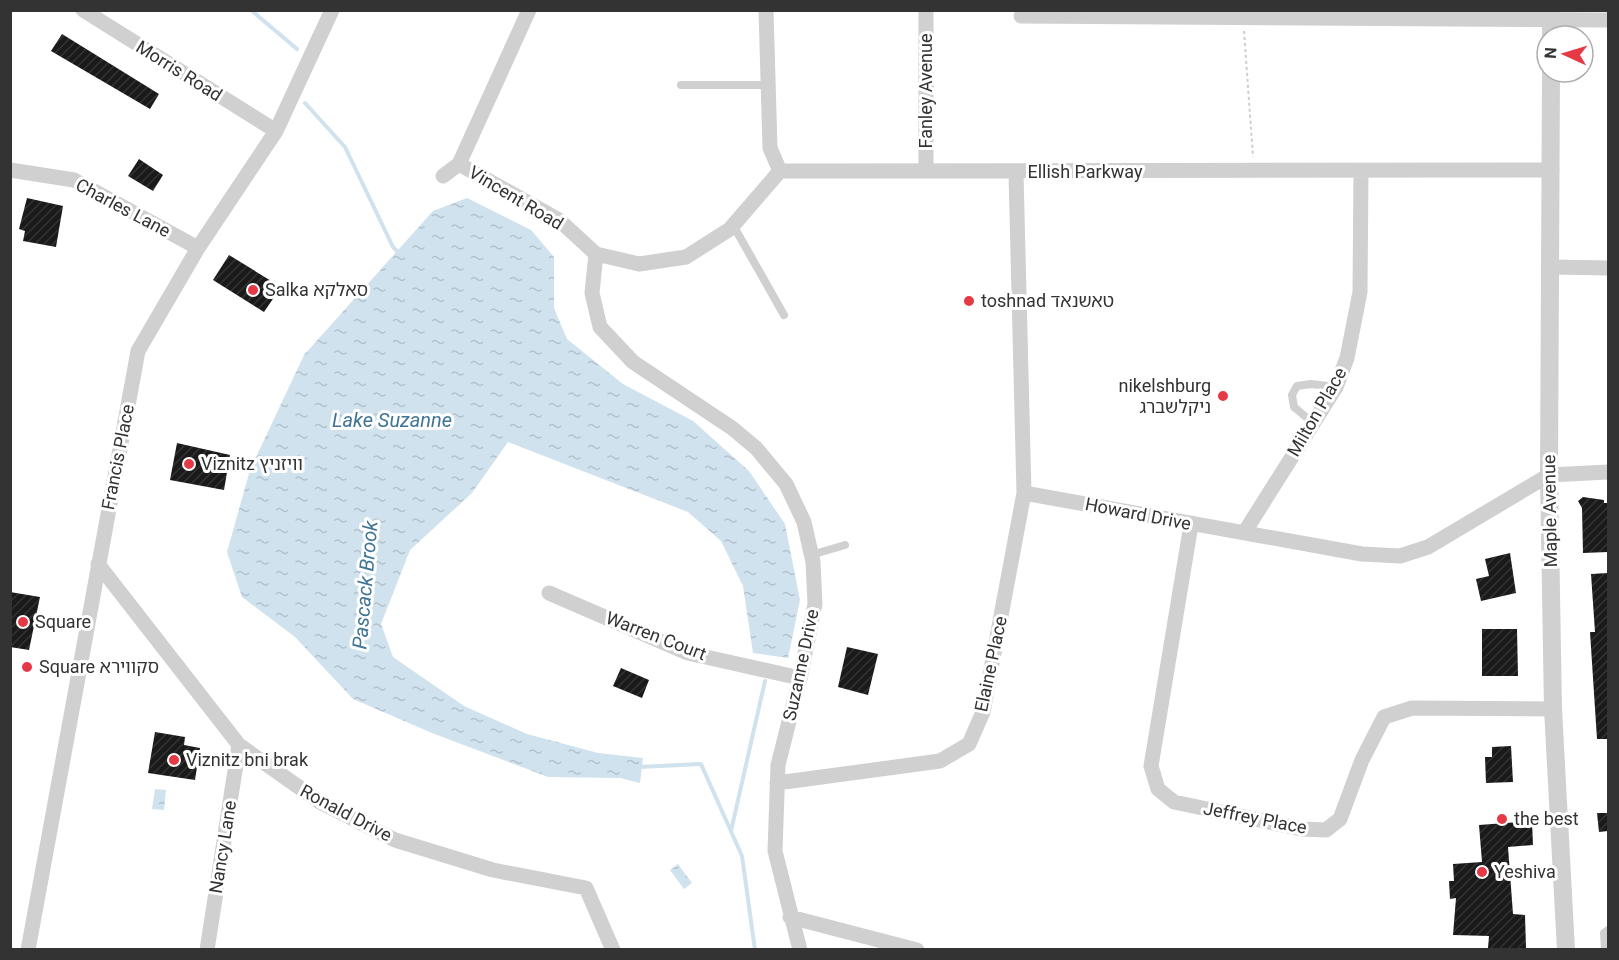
<svg xmlns="http://www.w3.org/2000/svg" width="1619" height="960" font-family="Roboto,'Noto Sans Hebrew',sans-serif">
	<style>
		.water { fill: url(#water-ripples) }
		.lines { fill: none; stroke-linecap: round; stroke-linejoin: round }
		.stream { stroke: #cfe2ee; stroke-width: 4 }
		.building { fill: url(#building-hatch) }
		.path { stroke: #cdcdcd; stroke-width: 2; stroke-dasharray: 3 3; stroke-linecap: butt }
		.service { stroke: #d0d0d0; stroke-width: 8 }
		.minor { stroke: #d0d0d0; stroke-width: 15 }
		.tertiary { stroke: #d0d0d0; stroke-width: 18 }
		.poi-dot { fill: #e63946; stroke: #fff; stroke-width: 2 }
		.labels { text-anchor: middle; stroke-width: 6; stroke-linejoin: round; paint-order: stroke }
		.street-label { font-size: 18px; fill: #333; stroke: #fff }
		.poi-label { font-size: 18px; fill: #333; stroke: #fff; text-anchor: start }
		.water-label { font-size: 20px; font-style: italic; fill: #3f7597; stroke: #fff }
	</style>
	<defs>
		<pattern id="water-ripples" width="26" height="14" patternUnits="userSpaceOnUse" patternTransform="scale(1.5)"><rect width="26" height="14" fill="#cfe2ee"/><path d="M2 4q2-2 4 0t4 0M15 11q2-2 4 0t4 0" fill="none" stroke="#b2c2cd"/></pattern>
		<pattern id="building-hatch" width="6" height="6" patternUnits="userSpaceOnUse" patternTransform="scale(1.5)"><rect width="6" height="6" fill="#1a1a1a"/><path d="M-1 1l2-2M0 6l6-6M5 7l2-2" fill="none" stroke="#333"/></pattern>
	</defs>
	<rect width="100%" height="100%" fill="#fff"/>
	<path class="water" d="M467,198l64,32 23,27v51l13,31 56,45 70,37 56,50 36,53 15,76 -12,58 -35,-5 -10,-67 -22,-45 -33,-29 -180,-70 -36,51 -62,57 -29,74 12,33 71,49 63,28 71,19 45,5 -3,25 -20,-5 -72,-1 -116,-44 -79,-34 -58,-62 -53,-40 -15,-45 23,-82 54,-115 129,-144z
		M155,789l11,1 -2,20 -12,-1z
		M678,864l14,19 -8,6 -14,-19z"/>
	<g class="lines">
		<path class="stream" d="M251,10l46,39
			M305,103l40,44 48,100 6,6
			M639,767l62,-3 41,92 13,94
			M731,831l34,-150"/>
	</g>
	<path class="building" d="M62,34l97,60 -9,15 -99,-58z
		M139,159l24,16 -10,16 -25,-15z
		M27,198l36,8 -7,41 -33,-6 2,-10 -6,-2z
		M229,255l52,32 -17,25 -51,-32z
		M177,443l53,12 -6,35 -54,-10z
		M1583,497l21,3v3h4v49l-25,1 -1,-45 -4,-7z
		M1510,553l6,40 -35,8 -5,-22 13,-3 -4,-17z
		M1608,573v166h-11l-7,-107h5l-4,-58z
		M10,592l30,5 -11,53 -19,-3z
		M1482,629h35l1,47h-36z
		M847,647l31,7 -10,41 -30,-8z
		M621,668l28,12 -7,18 -29,-12z
		M155,732l30,5 -1,8 16,3 -5,32 -47,-7z
		M1511,746l2,36 -27,1 -1,-26h7v-10z
		M1597,813h11v18l-9,1z
		M1532,821l1,24 -25,2 5,67 12,1 1,33h-38l1,-12 -36,-1 3,-37 -6,1 -1,-18h5l-1,-17 29,-2 -3,-37z"/>
	<g class="lines">
		<path class="path" d="M1244,31l9,126"/>
		<path class="service" d="M681,85h87
			M733,225l51,90
			M1313,423l-19,-16 -2,-12 5,-9 14,-2 25,3
			M811,555l34,-10
			M1605,950l-1,-17 4,-3"/>
		<path class="minor" d="M83,10l193,121
			M529,10l-70,154 100,56 37,34 43,10 47,-7 44,-28 50,-58
			M766,10l4,138 10,23
			M1021,16l587,4
			M10,170l64,10 124,68
			M780,171l772,-1
			M926,171v-161
			M1016,173l8,320 338,61 38,2 28,-9 121,-72 59,-3
			M443,176l16,-12
			M596,254l-4,39 8,34 33,35 99,66 24,20 30,36 18,38 9,40 2,42 -15,74 -22,87 -3,86 25,99
			M1552,267l56,1
			M1191,525l-40,241 7,23 16,13 128,27 24,1 14,-11 22,-59 22,-43 28,-9 141,1
			M1244,533l92,-146 11,-29 13,-66 1,-120
			M98,564l141,181 81,57 75,38 98,30 93,18 27,62
			M549,593l139,60 112,25
			M777,783l163,-22 29,-17 14,-32 41,-219
			M790,917l127,33
			M28,950l110,-599 60,-103 78,-117 56,-121
			M207,950l32,-205"/>
		<path class="tertiary" d="M1551,10v26
			M1551,72l-2,403 4,234 13,241"/>
	</g>
	<g class="poi-dot">
		<circle cx="253" cy="290" r="6"/>
		<circle cx="969" cy="301" r="6"/>
		<circle cx="1223" cy="396" r="6"/>
		<circle cx="189" cy="464" r="6"/>
		<circle cx="23" cy="622" r="6"/>
		<circle cx="27" cy="667" r="6"/>
		<circle cx="174" cy="760" r="6"/>
		<circle cx="1502" cy="819" r="6"/>
		<circle cx="1482" cy="872" r="6"/>
	</g>
	<g class="labels">
		<g class="street-label">
			<text transform="translate(179 71) rotate(32)" y="6">Morris Road</text>
			<text transform="translate(926 91) rotate(-90)" y="6">Fanley Avenue</text>
			<text x="1085" y="178">Ellish Parkway</text>
			<text transform="translate(516 198) rotate(31)" y="6">Vincent Road</text>
			<text transform="translate(123 208) rotate(28)" y="6">Charles Lane</text>
			<text transform="translate(1317 412) rotate(-60)" y="6">Milton Place</text>
			<text transform="translate(118 457) rotate(-79)" y="6">Francis Place</text>
			<text transform="translate(1550 511) rotate(-91)" y="6">Maple Avenue</text>
			<text transform="translate(1138 514) rotate(11)" y="6">Howard Drive</text>
			<text transform="translate(656 636) rotate(21)" y="6">Warren Court</text>
			<text transform="translate(991 664) rotate(-78)" y="6">Elaine Place</text>
			<text transform="translate(801 665) rotate(-78)" y="6">Suzanne Drive</text>
			<text transform="translate(346 813) rotate(28)" y="6">Ronald Drive</text>
			<text transform="translate(1255 818) rotate(11)" y="6">Jeffrey Place</text>
			<text transform="translate(223 847) rotate(-81)" y="6">Nancy Lane</text>
		</g>
		<g class="poi-label">
			<text x="265" y="296">Salka סאלקא</text>
			<text x="981" y="307">toshnad טאשנאד</text>
			<text x="1211" y="392" text-anchor="end">nikelshburg<tspan x="1211" dy="21">ניקלשברג</tspan></text>
			<text x="201" y="470">Viznitz וויזניץ</text>
			<text x="35" y="628">Square</text>
			<text x="39" y="673">Square סקווירא</text>
			<text x="186" y="766">Viznitz bni brak</text>
			<text x="1514" y="825">the best</text>
			<text x="1494" y="878">Yeshiva</text>
		</g>
		<g class="water-label">
			<text x="392" y="427">Lake Suzanne</text>
			<text transform="translate(365 585) rotate(-85)" y="7">Pascack Brook</text>
		</g>
	</g>
	<rect width="1619" height="960" fill="none" stroke="#333333" stroke-width="24"/>
	<g transform="translate(1565 54) rotate(274)"><circle r="28" fill="#ffffff" stroke="#adadad" stroke-width="1.5"/>
	<path d="M0-4.5L10 22L0 15L-10 22Z" fill="#e63946"/>
	<text y="-9" font-size="16" font-weight="bold" text-anchor="middle" fill="#333333">N</text>
	</g>
</svg>
